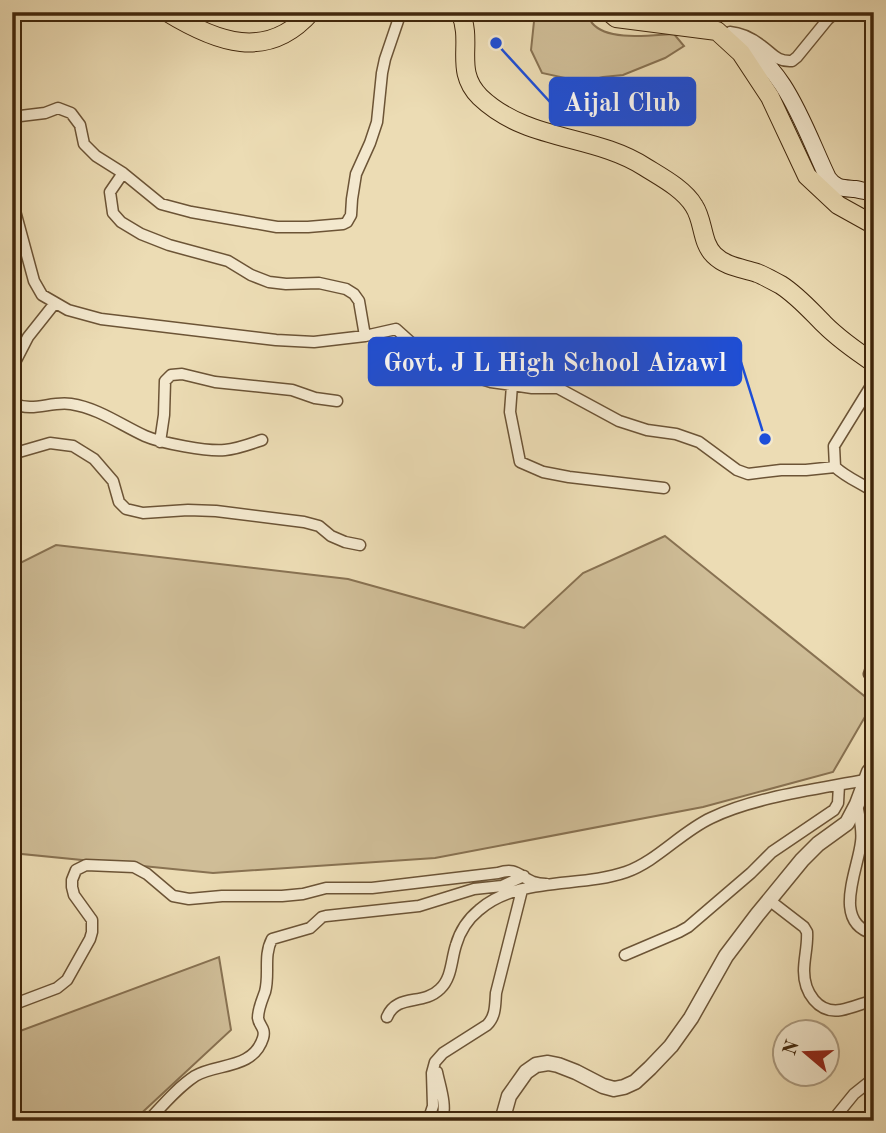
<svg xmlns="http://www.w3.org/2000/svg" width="886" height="1133" font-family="'Old Standard TT',serif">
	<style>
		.green { fill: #cfbd97; stroke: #887252; stroke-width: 2 }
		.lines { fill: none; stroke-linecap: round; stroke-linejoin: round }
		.minor-casing { stroke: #6c5436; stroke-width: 13 }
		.tertiary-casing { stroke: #6c5436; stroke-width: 17 }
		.secondary-casing { stroke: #41270c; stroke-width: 18 }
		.primary-casing { stroke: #41270c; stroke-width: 20 }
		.minor { stroke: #f3e8ce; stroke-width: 10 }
		.tertiary { stroke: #f3e8ce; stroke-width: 14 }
		.secondary { stroke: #f3e8ce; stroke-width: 16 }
		.primary { stroke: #ecdcb4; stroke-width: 18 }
		.leader { fill: none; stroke: #1d4ed8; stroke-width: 2.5 }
		.callout-dot { fill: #1d4ed8; stroke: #f3e8ce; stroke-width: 2.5 }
		.callout { fill: #1d4ed8; stroke: #1d4ed8; stroke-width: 2.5 }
		.callout-label { font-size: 26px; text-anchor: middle; font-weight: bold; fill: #fff }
	</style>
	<rect width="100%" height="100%" fill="#ecdcb4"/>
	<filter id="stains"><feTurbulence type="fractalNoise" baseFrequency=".00286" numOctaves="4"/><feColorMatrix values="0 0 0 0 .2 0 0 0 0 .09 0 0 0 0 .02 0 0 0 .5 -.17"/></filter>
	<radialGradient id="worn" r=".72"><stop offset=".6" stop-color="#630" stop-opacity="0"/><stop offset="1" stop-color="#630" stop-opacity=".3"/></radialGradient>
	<path class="green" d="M535,12h53c1,4 2,8 4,11 16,19 60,12 82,11l10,12 -19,12 -42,17 -20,2 -20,5 -41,-9 -11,-23z
		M665,536l208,167 -40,69 -130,35 -268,51 -222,15 -201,-20v-286l44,-22 292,34 176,49 59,-55z
		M219,957l12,73 -98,91h-121v-87z"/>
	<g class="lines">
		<g class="minor-casing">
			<path id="minor" d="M863,12l11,5
				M730,32c12,1 23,7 32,14 11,8 15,16 30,15l5,-4 31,-38 8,-7
				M12,117l33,-4 13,-5 13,5 9,12 4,19 12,12 27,17 38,31 30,8 86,15h31l35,-3 4,-2 4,-7 1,-16 4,-25 14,-31 7,-21 5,-49 3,-14 16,-47
				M123,173l-13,19 3,21 8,9 20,12 28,11 59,16 23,14 18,7 17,2 33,-1 27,6 8,5 5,7 6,35
				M12,209l3,2 19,70 8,14 26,15 33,9 175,21 38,2 51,-6 31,-7 39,35 56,18 41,6h26l61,33 28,9 29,4 23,8 38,28 11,4 33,-4h25l29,-3
				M12,368l16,-31 27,-34
				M874,381l-40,65 1,21c12,11 26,16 39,25
				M512,385l-2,27 10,50 23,10 26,5 95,11
				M12,403c22,10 37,-2 59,1 27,4 50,21 74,32 16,7 63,16 80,14 12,-1 25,-6 37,-10
				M160,442l4,-27 1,-34 6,-6 11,-1 33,8 77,8 23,8 22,3
				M12,454l38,-11 23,3 21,13 19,22 6,21 7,7 17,4 45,-3 28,1 88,11 15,4 12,10 14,6 15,3
				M869,674l5,-15
				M857,804c2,12 6,26 4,38 -3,28 -30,81 13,92
				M769,900l35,27 3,5c1,13 -3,26 -3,39 0,21 14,43 37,39 11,-2 22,-7 33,-10
				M625,955l54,-23 9,-5 63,-54 21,-21 62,-42 4,-7 1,-18
				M12,1005l45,-17 10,-8 23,-41 2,-7v-12l-18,-25 -2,-8v-7l4,-10 10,-5 48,2 13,7 26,22 16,3 33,-3h60l21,-2 23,-6h46l126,-15c19,-6 20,3 35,9 3,1 11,2 13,2
				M387,1017c10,-24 36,-11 53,-28 12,-11 11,-29 16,-44 4,-14 12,-26 23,-35 39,-34 101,-22 147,-38 31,-11 55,-40 85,-54 43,-21 107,-29 154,-38
				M437,1072c3,15 10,33 5,49
				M148,1121c15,-16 29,-33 47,-45 21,-13 58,-6 68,-38 3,-10 -4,-12 -5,-20 0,-9 4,-18 7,-26 5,-18 -2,-36 7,-53l38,-11 12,-11 4,-1 93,-10 55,-17 28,-3 22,-10
				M428,1121l5,-15 -1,-33 3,-11 8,-9 44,-28c9,-9 8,-20 9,-32l26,-103
				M832,1121l22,-27 20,-16"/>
		</g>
		<g class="tertiary-casing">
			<path id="tertiary" d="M502,1121l7,-25 17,-24 10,-7 12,-2 10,2 18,7 27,14 11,3 10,-2 11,-5 15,-14 21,-22 20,-28 35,-62 31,-41 45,-55 16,-16 29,-21 10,-19 12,-32 5,-6"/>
		</g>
		<g class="secondary-casing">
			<path id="secondary" d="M732,38c54,26 72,90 96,140 8,11 15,10 27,11 6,1 13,3 19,4"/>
		</g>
		<g class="primary-casing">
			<path id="primary" d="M167,12c49,30 100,50 144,0
				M460,12c14,31 -7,58 20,85 47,45 114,37 165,70 16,10 39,22 49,39 10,15 7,36 20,49 12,12 28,13 43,18 8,3 16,8 24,12 17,11 29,25 43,39 15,15 32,27 50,39
				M609,12l7,6 101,13 24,22 29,44 37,79 31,29 36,20"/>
		</g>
		<use href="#minor" class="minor"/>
		<use href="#tertiary" class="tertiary"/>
		<use href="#secondary" class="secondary"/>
		<use href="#primary" class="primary"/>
	</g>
	<path class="leader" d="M496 43L550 102M765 439L741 362"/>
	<g class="callout-dot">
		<circle cx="496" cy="43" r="7"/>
		<circle cx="765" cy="439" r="7"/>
	</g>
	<g class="callout">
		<rect x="550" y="78" width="145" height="47" rx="7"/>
		<rect x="369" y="338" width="372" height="47" rx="7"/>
	</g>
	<g class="callout-label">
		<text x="622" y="111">Aijal Club</text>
		<text x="555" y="371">Govt. J L High School Aizawl</text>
	</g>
	<rect width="886" height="1133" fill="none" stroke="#ecdcb4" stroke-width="42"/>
	<rect x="14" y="14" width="858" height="1105" fill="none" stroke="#41270c" stroke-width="3.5"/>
	<rect x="21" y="21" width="844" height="1091" fill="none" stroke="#41270c" stroke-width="2"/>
	<g transform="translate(806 1053) rotate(289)"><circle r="33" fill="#f3e8ce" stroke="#ac9b80" stroke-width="2"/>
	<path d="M0-5L12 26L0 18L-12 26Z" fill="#8f2418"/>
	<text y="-10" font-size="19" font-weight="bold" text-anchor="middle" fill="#41270c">N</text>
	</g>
	<rect width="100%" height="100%" filter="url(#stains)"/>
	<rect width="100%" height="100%" fill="url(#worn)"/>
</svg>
